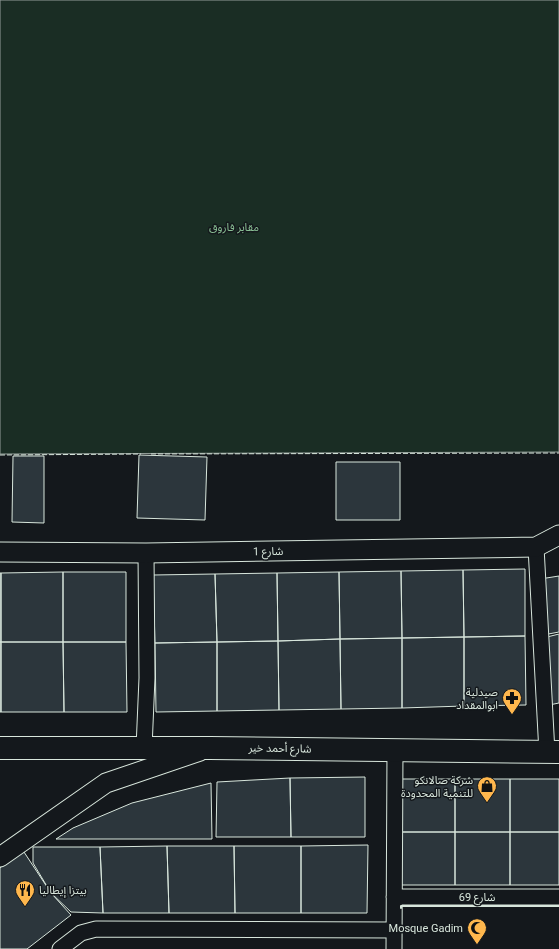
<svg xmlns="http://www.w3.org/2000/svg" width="559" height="949" font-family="Roboto,'Noto Sans Arabic',sans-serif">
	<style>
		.green { fill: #1a2d24; stroke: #939e99 }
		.building { fill: #2c363c; stroke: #d8e6dc }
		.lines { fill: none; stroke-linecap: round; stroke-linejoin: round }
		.minor-casing { stroke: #d8e6dc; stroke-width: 17 }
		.tertiary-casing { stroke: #d8e6dc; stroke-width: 21 }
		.secondary-casing { stroke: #d8e6dc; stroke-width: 24 }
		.minor { stroke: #14181c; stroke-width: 15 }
		.tertiary { stroke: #14181c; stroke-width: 19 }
		.secondary { stroke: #14181c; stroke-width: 22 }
		.fence { stroke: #d8e6dc; stroke-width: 1; stroke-dasharray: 5 2; stroke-linecap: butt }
		.wall { stroke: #d8e6dc; stroke-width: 2 }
		.labels { text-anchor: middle; stroke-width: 3; stroke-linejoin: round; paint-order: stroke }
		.park-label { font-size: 11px; fill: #8ac095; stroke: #14181c }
		.street-label { font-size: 11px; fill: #d8e6dc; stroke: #14181c }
		.poi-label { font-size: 11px; fill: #d8e6dc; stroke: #14181c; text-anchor: end }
	</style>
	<rect width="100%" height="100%" fill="#14181c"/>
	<path class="green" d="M0,0h559v452l-559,2z"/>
	<path class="building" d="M139,455l68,2 -2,63 -68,-2z
		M13,456h31v67l-32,-1z
		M336,462h64v58h-64z
		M525,569v67l-61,1 -1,-67z
		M463,570l1,67 -62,1 -1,-67z
		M401,571l1,67 -62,1 -1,-67z
		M63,572v70h-62v-69z
		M63,572h63v70h-63z
		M339,572l1,67 -62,2 -1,-68z
		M0,573h1v69h-1z
		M277,573l1,68 -61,1 -2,-68z
		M215,574l2,68 -62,1 -2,-68z
		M559,576v56l-16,3 -3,-56z
		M559,634v69l-10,2 -6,-67z
		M525,636l1,69 -62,1v-69z
		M464,637v69l-62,2v-70z
		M402,638v70l-61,1 -1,-70z
		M340,639l1,70 -62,1 -1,-69z
		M278,641l1,69 -62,1v-69z
		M0,642h1v70h-1z
		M1,642h62l1,70h-63z
		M63,642h63l1,70h-63z
		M217,642v69l-61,1 -1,-69z
		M365,777v60h-74l-1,-59z
		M290,778l1,59h-75l1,-55z
		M401,779h54v53h-54z
		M455,779h55v53h-55z
		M510,779h49v53h-49z
		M211,783l1,56h-156l17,-11 59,-25z
		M401,832h54v53h-54z
		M455,832h55v53h-55z
		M510,832h49v53h-49z
		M368,845l-1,68h-66v-67z
		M167,846l2,67h-66l-3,-66z
		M167,846h67l1,67h-66z
		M234,846h67v67h-66z
		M33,847h67l3,66 -32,-1 -20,-19 -18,-30z
		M22,849l29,44 20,22 -44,34h-27v-81z"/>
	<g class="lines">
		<g class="minor-casing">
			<path id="minor" d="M536,547l11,206
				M144,748l3,-70 -1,-125
				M394,897h165
				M60,949l21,-16 15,-4 298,1
				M394,949l1,-199"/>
		</g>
		<g class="tertiary-casing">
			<path id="tertiary" d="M0,552l146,1 390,-6 23,-12
				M0,857l106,-74 94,-32"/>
		</g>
		<g class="secondary-casing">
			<path id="secondary" d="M0,748h210l349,4"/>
		</g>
		<use href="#minor" class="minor"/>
		<use href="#tertiary" class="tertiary"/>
		<use href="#secondary" class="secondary"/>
		<path class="fence" d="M151,454l408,-1
			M0,455l141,-1"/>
		<path class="wall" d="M401,908v-2h158"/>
	</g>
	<defs>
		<g id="pharmacy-pin" transform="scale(1)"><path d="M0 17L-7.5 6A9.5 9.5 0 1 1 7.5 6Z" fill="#ffb74d" stroke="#14181c"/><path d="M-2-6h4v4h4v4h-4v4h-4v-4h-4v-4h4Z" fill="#111"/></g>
		<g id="shop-pin" transform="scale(1)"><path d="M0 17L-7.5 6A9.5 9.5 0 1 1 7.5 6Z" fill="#ffb74d" stroke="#14181c"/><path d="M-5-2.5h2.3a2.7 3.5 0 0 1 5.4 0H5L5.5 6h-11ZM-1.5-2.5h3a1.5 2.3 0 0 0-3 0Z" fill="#111"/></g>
		<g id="restaurant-pin" transform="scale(1)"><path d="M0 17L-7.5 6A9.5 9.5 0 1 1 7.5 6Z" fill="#ffb74d" stroke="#14181c"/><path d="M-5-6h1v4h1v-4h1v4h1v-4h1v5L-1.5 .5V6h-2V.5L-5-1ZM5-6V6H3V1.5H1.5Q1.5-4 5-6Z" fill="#111"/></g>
		<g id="mosque-pin" transform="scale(1)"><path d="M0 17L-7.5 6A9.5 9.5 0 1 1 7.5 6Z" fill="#ffb74d" stroke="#14181c"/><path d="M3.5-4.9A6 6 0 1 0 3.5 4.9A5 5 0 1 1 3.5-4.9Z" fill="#111"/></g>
	</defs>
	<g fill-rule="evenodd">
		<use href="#pharmacy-pin" x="512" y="698"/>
		<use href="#shop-pin" x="487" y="786"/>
		<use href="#restaurant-pin" x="25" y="890"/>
		<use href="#mosque-pin" x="477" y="928"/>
	</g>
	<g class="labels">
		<g class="park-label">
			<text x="234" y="231">مقابر فاروق</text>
		</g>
		<g class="street-label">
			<text transform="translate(268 551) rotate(-1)" y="4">شارع 1</text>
			<text transform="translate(280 748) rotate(1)" y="4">شارع أحمد خير</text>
			<text x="477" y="901">شارع 69</text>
		</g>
		<g class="poi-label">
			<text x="498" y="696">صيدلية<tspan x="498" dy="13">ابوالمقداد</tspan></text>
			<text x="473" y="784">شركة صالانكو<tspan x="473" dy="13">للتنمية المحدودة</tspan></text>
			<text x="39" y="894" text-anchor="start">بيتزا إيطاليا</text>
			<text x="463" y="932">Mosque Gadim</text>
		</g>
	</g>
</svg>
